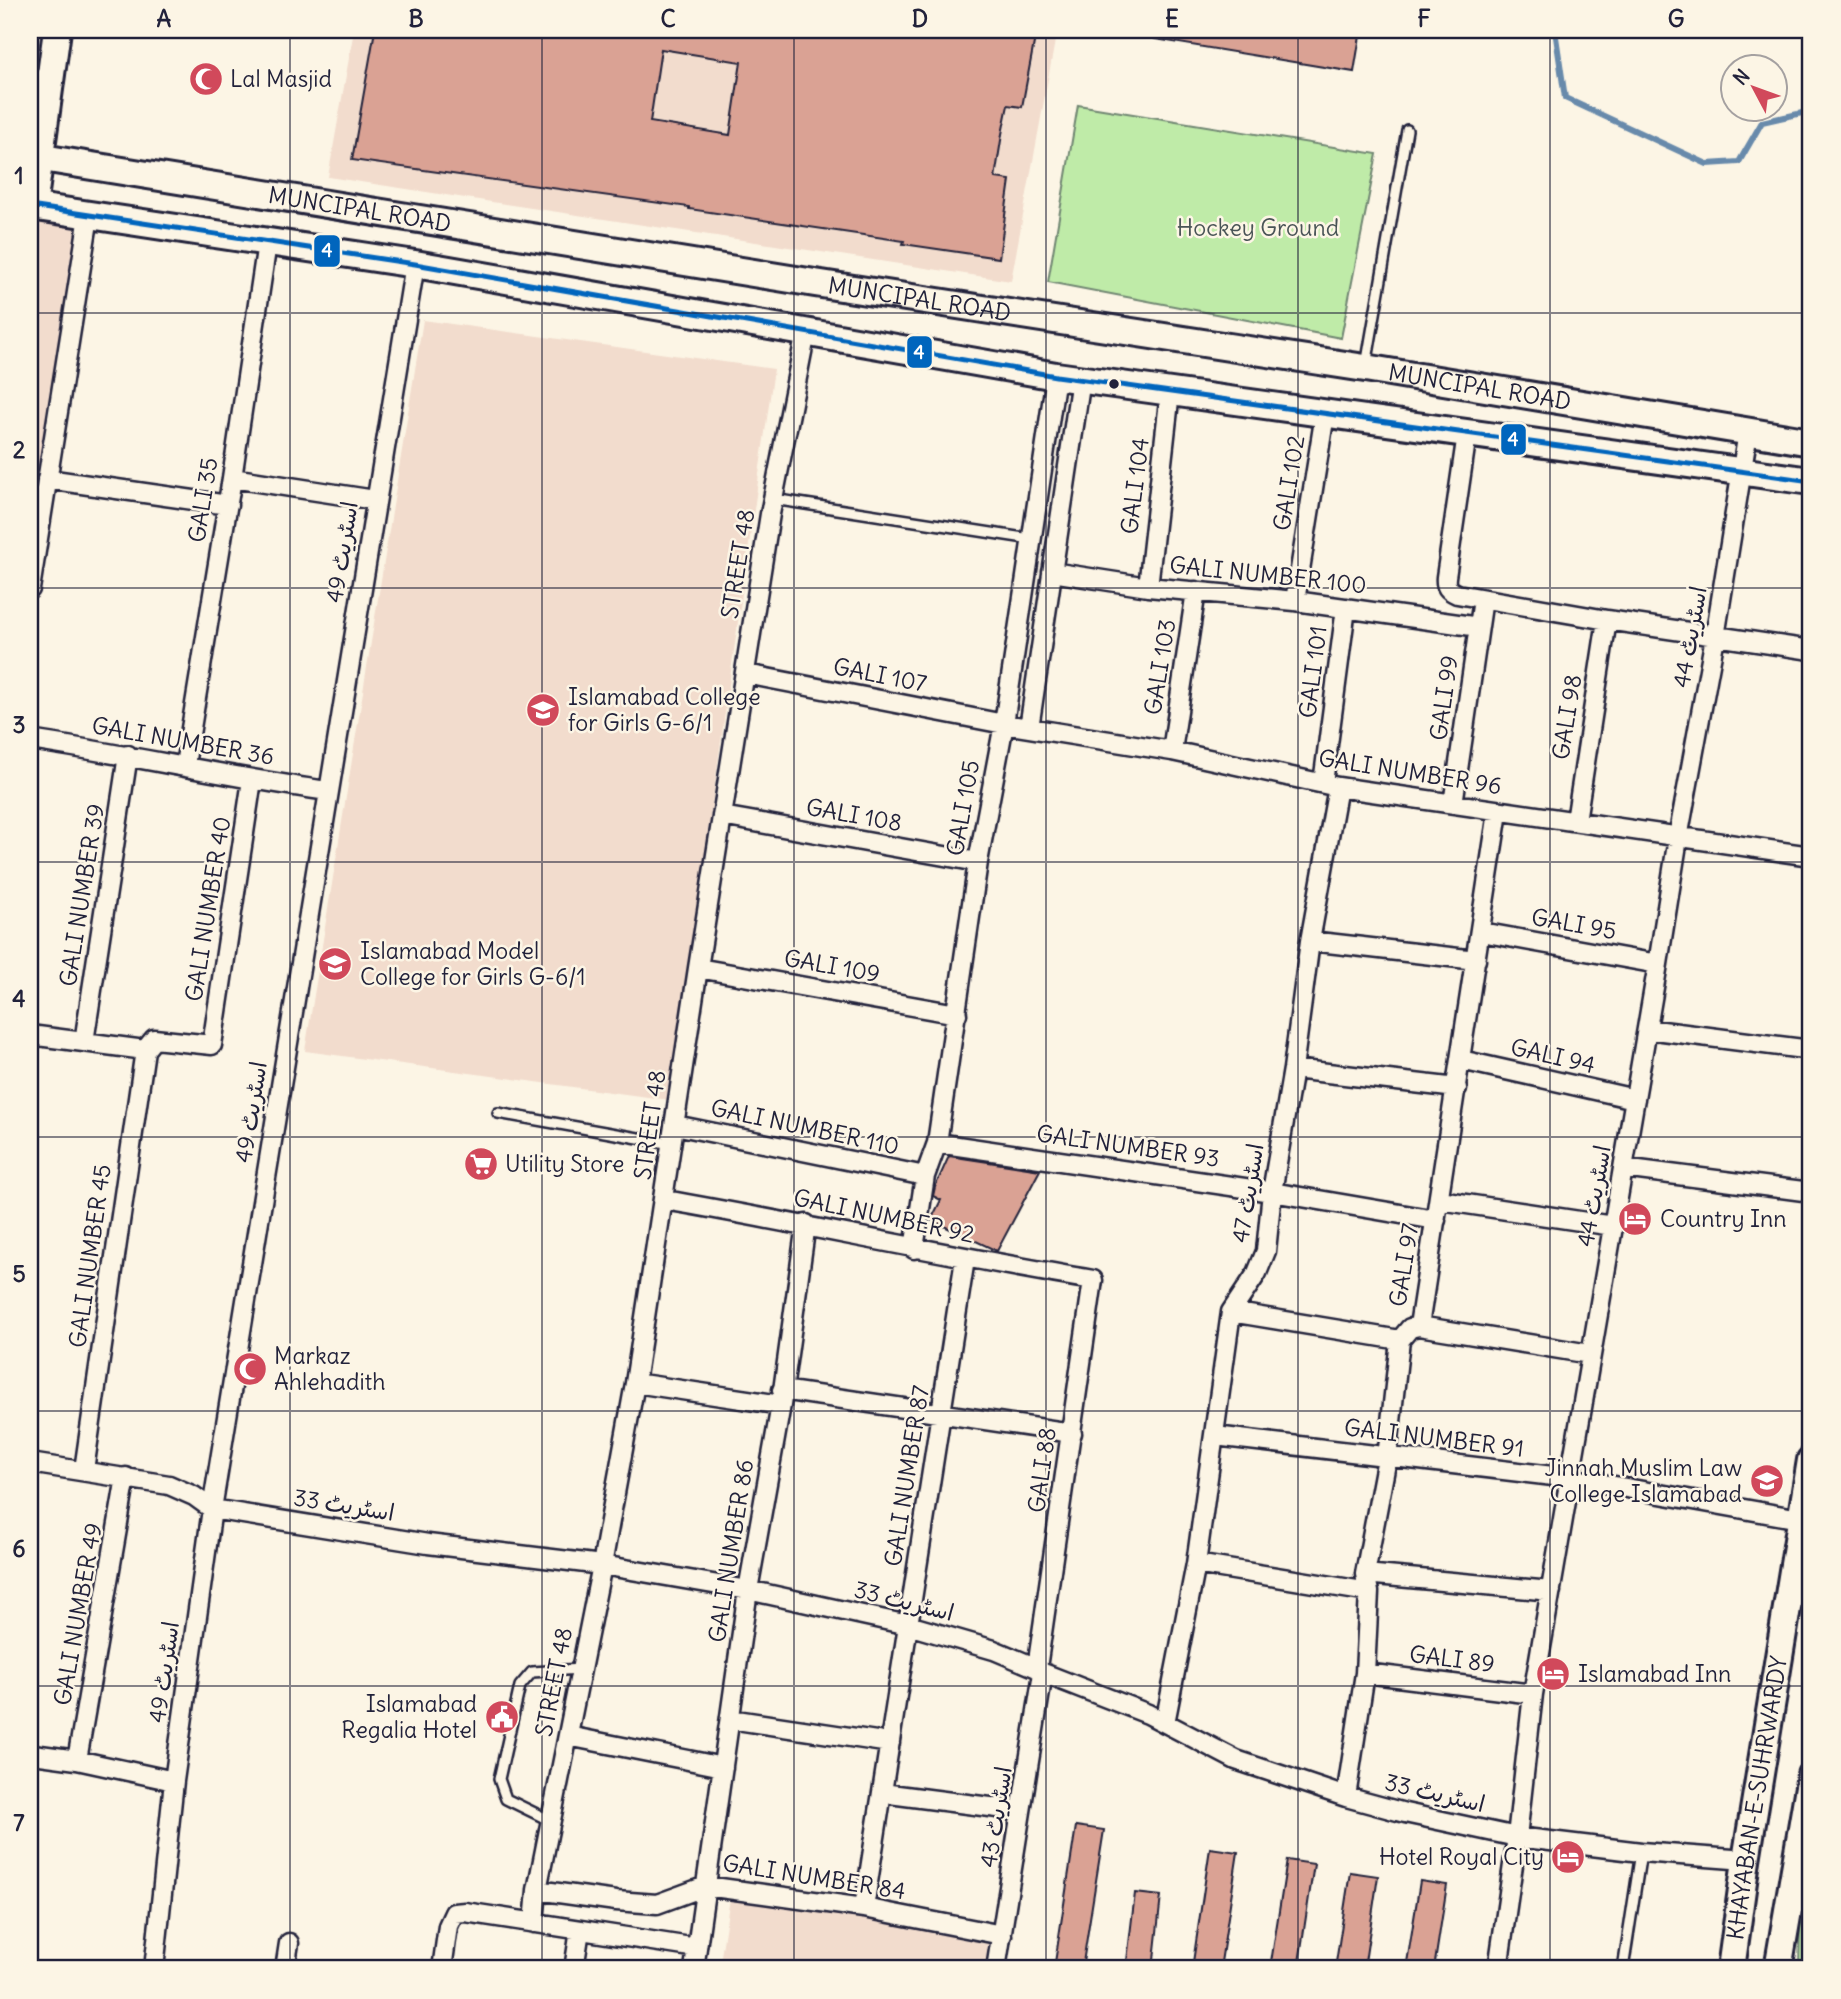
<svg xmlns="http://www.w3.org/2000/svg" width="1841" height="1999" font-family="Delius,'Playpen Sans Arabic',sans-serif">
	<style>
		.built { fill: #f2dccd }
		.green { fill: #bfeba8; stroke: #708672; stroke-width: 2 }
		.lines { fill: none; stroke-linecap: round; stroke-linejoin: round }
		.stream { stroke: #688aab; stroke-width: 6 }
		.building { fill: #daa294; stroke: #22223b; stroke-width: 2; fill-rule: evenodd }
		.lane-casing { stroke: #22223b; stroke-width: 14 }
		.street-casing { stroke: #22223b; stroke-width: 23 }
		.secondary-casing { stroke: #22223b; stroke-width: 32 }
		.lane { stroke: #fcf5e5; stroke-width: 9 }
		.street { stroke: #fcf5e5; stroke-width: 18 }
		.secondary { stroke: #fcf5e5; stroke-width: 26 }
		.bus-1-casing { stroke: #fcf5e5; stroke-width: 10 }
		.bus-1 { stroke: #0065bd; stroke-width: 5 }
		.grid { fill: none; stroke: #22223b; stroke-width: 2; stroke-opacity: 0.55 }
		.bus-dot { fill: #22223b; stroke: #fcf5e5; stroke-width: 2.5 }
		.labels { text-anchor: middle; stroke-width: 5; stroke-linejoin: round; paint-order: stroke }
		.poi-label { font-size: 23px; fill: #22223b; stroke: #fcf5e5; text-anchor: start }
		.street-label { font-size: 23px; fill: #22223b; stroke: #fcf5e5 }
		.park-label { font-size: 23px; fill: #495456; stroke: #fcf5e5 }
		.line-badge { stroke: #fcf5e5; stroke-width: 2.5 }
		.badge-label { font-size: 19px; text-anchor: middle; font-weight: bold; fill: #fff }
		.neatline { fill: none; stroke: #22223b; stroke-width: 2.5 }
		.grid-label { font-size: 23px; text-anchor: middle; font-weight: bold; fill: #22223b }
	</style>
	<rect width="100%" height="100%" fill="#fcf5e5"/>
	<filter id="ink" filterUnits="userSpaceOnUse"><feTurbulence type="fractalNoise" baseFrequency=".0143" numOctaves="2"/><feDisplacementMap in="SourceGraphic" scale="14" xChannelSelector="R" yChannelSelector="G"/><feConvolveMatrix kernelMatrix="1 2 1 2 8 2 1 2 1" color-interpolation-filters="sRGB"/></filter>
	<g filter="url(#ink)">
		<path class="built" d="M354,30h703l-46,251 -683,-104z
			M30,221l48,7 -48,325z
			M423,320l351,49 -104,731 -365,-49z
			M730,1898l278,34 -6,37h-283z"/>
		<path class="green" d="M1078,105l299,49 -36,184 -293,-56z
			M1811,1818v151h-12l2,-88z"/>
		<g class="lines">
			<path class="stream" d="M1555,30l10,68 142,66 32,-2 23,-40 49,-11"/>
		</g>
		<path class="building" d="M375,30h647l14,2 -14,75 -14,-2 -6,29 -7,44 15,2 -11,78 -96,-14 1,-3 -215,-32v-2l-337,-47zM661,49l80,13 -11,73 -80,-13z
			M1156,30h205l-7,42 -199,-33z
			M949,1156l91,14 -43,81 -66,-31 10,-20 -8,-4 2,-9z
			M1076,1826l28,4 -22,139h-28z
			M1210,1848l28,4 -18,117h-28z
			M1287,1860l27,4 -16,105h-28z
			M1350,1872l28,4 -14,93h-29z
			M1420,1881l27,4 -13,84h-28z
			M1135,1893l26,3 -8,73h-27z"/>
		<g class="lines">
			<g class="lane-casing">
				<path id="lane" d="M1366,366l41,-236
					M773,499l258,40
					M498,1113l174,31
					M551,1821l-45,-22 -7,-20 21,-93 12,-14 49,-3
					M1792,1905l19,4
					M1623,1969l18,-117"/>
			</g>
			<g class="street-casing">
				<path id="street" d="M1467,434l-21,143c-1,10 2,13 11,17l150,26 204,30
					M232,478l143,22
					M47,479l181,26
					M1052,572l96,15 147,14 184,26
					M1148,587l22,-195
					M30,589l59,-373
					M1295,601l30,-187
					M746,674l258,50 168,27 166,36 473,69
					M1029,728l52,-349
					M30,740c100,15 198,37 298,51
					M1172,751l24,-160
					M185,765l47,-287 35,-235
					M1323,783l23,-175
					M1453,804l30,-205
					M722,816l256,46
					M1576,821l31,-201
					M1481,932l177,32
					M1310,941l166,19
					M698,968l259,46
					M1647,1029l164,21
					M30,1035l115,15 9,-11 58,6 40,-265
					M84,1042l44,-287
					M1461,1060l174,39
					M1293,1069l164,19
					M675,1125l250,51
					M937,1143l335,49 164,28
					M1623,1168l188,24
					M665,1200c143,25 284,56 428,80l-56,388
					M1440,1200l173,26
					M914,1249l11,-73 12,-33 41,-281 26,-138 52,-348
					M1231,1312l169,28
					M1419,1326l171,28
					M635,1383l146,22
					M782,1390l290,43
					M1215,1436l355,42 241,43
					M30,1463l139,22 25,11 18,13 216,35 174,21 146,25 160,35 86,25 43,18 6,5 105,41 88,46 110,37 59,16 112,24 124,15 105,8
					M84,1470l61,-420
					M1196,1564l173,28
					M1365,1574l186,17
					M1365,1673l168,21
					M730,1719l160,24
					M1165,1723l31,-159 35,-252 26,-39 9,-22 6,-59 21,-123 17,-128 28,-154
					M568,1736l155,31
					M30,1757l3,-3 44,6 97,21
					M77,1760l49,-283
					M882,1793l139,18
					M1346,1797l19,-124 4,-81 -4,-18 22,-116 13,-118 10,-12 9,-2 79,-514
					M537,1890l79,11 41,3 49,-18 158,22 138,27
					M864,1908l101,-649
					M534,1923l3,-33 65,-325 33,-182 63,-415 72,-454 36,-182
					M154,1969l20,-188 38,-272 203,-1245
					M285,1969l4,-26
					M442,1969l6,-43 6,-13 11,-1 232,36
					M574,1969l6,-39
					M694,1969l54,-379 33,-185 25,-181
					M996,1969l47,-296
					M1498,1969l19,-132 16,-143 125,-730 20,-126 37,-201 33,-205"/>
			</g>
			<g class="secondary-casing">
				<g id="secondary">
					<path id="s1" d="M30,156l785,127 550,85 446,74"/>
					<path d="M30,206l385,58 641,112 755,105"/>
					<path d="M33,207l24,-177"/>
					<path id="s2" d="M1731,1969l15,-109 65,-400"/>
					<path d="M1778,1969l33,-194"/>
				</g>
			</g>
			<use href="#lane" class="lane"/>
			<use href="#street" class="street"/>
			<use href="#secondary" class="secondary"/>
			<g class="bus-1-casing">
				<path id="bus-1" d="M30,206l385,58 641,112 755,105"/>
			</g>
			<use href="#bus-1" class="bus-1"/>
		</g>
	</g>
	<path class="grid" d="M290,30v1939M542,30v1939M794,30v1939M1046,30v1939M1298,30v1939M1550,30v1939M30,313h1781M30,588h1781M30,862h1781M30,1137h1781M30,1411h1781M30,1686h1781"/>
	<defs>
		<g id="mosque-disc" transform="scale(1.75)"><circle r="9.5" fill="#d1495b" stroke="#fcf5e5"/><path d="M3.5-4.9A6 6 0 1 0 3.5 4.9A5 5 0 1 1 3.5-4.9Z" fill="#fff"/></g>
		<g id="university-disc" transform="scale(1.75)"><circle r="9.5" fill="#d1495b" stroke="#fcf5e5"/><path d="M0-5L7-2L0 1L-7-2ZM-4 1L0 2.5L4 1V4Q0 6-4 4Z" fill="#fff"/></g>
		<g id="supermarket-disc" transform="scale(1.75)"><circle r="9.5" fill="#d1495b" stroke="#fcf5e5"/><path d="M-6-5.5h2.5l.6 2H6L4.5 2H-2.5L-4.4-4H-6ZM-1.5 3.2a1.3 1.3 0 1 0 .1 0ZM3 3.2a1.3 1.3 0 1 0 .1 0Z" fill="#fff"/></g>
		<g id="hotel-disc" transform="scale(1.75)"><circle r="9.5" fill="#d1495b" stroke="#fcf5e5"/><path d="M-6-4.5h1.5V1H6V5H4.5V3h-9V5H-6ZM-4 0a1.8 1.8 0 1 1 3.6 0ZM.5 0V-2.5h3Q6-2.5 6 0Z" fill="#fff"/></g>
		<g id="civic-disc" transform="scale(1.75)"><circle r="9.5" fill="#d1495b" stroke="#fcf5e5"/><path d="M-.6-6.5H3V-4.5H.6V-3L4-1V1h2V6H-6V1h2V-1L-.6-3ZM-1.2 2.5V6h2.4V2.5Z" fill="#fff"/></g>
	</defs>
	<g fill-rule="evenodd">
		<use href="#mosque-disc" x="206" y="79"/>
		<use href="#university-disc" x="543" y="710"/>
		<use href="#university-disc" x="335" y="964"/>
		<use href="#supermarket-disc" x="481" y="1164"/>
		<use href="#hotel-disc" x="1635" y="1219"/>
		<use href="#mosque-disc" x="250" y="1369"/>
		<use href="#university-disc" x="1767" y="1481"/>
		<use href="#hotel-disc" x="1553" y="1674"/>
		<use href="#civic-disc" x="502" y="1717"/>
		<use href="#hotel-disc" x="1568" y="1857"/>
	</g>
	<circle class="bus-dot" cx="1114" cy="384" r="6"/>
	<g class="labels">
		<g class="poi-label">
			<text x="230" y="87">Lal Masjid</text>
			<text x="568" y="705">Islamabad College<tspan x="568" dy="26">for Girls G-6/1</tspan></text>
			<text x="360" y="959">Islamabad Model<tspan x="360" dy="26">College for Girls G-6/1</tspan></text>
			<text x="505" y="1172">Utility Store</text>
			<text x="1660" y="1227">Country Inn</text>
			<text x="274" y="1364">Markaz<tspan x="274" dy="26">Ahlehadith</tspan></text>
			<text x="1742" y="1476" text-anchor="end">Jinnah Muslim Law<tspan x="1742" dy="26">College Islamabad</tspan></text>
			<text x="1578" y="1682">Islamabad Inn</text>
			<text x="477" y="1712" text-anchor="end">Islamabad<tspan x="477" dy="26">Regalia Hotel</tspan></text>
			<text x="1544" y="1865" text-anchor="end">Hotel Royal City</text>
		</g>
		<g class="street-label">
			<text dy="8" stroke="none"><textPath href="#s1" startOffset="334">MUNCIPAL ROAD</textPath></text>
			<text dy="8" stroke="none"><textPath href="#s1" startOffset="901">MUNCIPAL ROAD</textPath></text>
			<text dy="8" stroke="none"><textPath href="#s1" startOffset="1468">MUNCIPAL ROAD</textPath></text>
			<text transform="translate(1289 483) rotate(-81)" y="8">GALI 102</text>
			<text transform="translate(1135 486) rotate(-83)" y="8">GALI 104</text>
			<text transform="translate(203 500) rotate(-81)" y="8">GALI 35</text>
			<text transform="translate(342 552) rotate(-81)" y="8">اسٹریٹ 49</text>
			<text transform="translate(738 564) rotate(-81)" y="8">STREET 48</text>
			<text transform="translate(1268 575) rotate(6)" y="8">GALI NUMBER 100</text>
			<text transform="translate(1690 637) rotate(-80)" y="8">اسٹریٹ 44</text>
			<text transform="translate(1160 667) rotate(-81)" y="8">GALI 103</text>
			<text transform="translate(1313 672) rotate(-83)" y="8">GALI 101</text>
			<text transform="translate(880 675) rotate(11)" y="8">GALI 107</text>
			<text transform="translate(1444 698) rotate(-82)" y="8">GALI 99</text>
			<text transform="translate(1567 717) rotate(-81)" y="8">GALI 98</text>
			<text transform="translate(183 741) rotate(10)" y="8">GALI NUMBER 36</text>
			<text transform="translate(1410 772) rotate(9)" y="8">GALI NUMBER 96</text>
			<text transform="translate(963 808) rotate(-80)" y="8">GALI 105</text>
			<text transform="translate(854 815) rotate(10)" y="8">GALI 108</text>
			<text transform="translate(82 895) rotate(-81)" y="8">GALI NUMBER 39</text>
			<text transform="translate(208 909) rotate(-81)" y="8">GALI NUMBER 40</text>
			<text transform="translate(1574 924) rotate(10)" y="8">GALI 95</text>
			<text transform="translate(832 966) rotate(10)" y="8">GALI 109</text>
			<text transform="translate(1553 1056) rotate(13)" y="8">GALI 94</text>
			<text transform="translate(251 1112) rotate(-81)" y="8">اسٹریٹ 49</text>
			<text transform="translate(650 1125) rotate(-82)" y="8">STREET 48</text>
			<text transform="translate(805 1127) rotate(12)" y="8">GALI NUMBER 110</text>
			<text transform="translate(1128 1146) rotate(8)" y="8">GALI NUMBER 93</text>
			<text transform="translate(1248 1193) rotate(-81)" y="8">اسٹریٹ 47</text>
			<text transform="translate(1594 1196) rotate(-80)" y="8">اسٹریٹ 44</text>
			<text transform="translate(884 1216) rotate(12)" y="8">GALI NUMBER 92</text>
			<text transform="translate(90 1256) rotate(-82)" y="8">GALI NUMBER 45</text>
			<text transform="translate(1404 1265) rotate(-81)" y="8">GALI 97</text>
			<text transform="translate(1434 1438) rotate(7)" y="8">GALI NUMBER 91</text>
			<text transform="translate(1042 1470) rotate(-82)" y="8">GALI 88</text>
			<text transform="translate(907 1476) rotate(-81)" y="8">GALI NUMBER 87</text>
			<text transform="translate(344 1505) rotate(9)" y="8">اسٹریٹ 33</text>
			<text transform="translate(731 1551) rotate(-81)" y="8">GALI NUMBER 86</text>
			<text transform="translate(904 1601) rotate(14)" y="8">اسٹریٹ 33</text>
			<text transform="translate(78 1614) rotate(-80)" y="8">GALI NUMBER 49</text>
			<text transform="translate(1452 1659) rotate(7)" y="8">GALI 89</text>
			<text transform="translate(164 1672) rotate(-82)" y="8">اسٹریٹ 49</text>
			<text transform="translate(554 1682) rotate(-79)" y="8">STREET 48</text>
			<text transform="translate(1435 1793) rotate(13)" y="8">اسٹریٹ 33</text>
			<text dy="8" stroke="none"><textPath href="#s2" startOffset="173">KHAYABAN-E-SUHRWARDY</textPath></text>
			<text transform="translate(996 1817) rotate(-81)" y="8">اسٹریٹ 43</text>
			<text transform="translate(814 1877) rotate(9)" y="8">GALI NUMBER 84</text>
		</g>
		<g class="park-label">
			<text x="1258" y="236">Hockey Ground</text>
		</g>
	</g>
	<g class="line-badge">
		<rect x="313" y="234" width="28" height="34" rx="7" fill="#0065bd"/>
		<rect x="906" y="335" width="27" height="34" rx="7" fill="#0065bd"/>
		<rect x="1500" y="423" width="27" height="33" rx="7" fill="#0065bd"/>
	</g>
	<g class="badge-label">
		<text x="327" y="257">4</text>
		<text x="919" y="359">4</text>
		<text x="1513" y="446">4</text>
	</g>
	<rect width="1841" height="1999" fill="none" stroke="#fcf5e5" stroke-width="77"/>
	<g transform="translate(1754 88) rotate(311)"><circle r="33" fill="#fcf5e5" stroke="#a5a1a1" stroke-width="2"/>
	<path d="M0-5L12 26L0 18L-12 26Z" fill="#d1495b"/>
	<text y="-10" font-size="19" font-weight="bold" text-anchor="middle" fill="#22223b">N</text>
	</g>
	<rect x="38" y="38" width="1764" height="1922" class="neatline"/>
	<g class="grid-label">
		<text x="164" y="27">A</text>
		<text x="416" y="27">B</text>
		<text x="668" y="27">C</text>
		<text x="920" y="27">D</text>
		<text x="1172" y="27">E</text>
		<text x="1424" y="27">F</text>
		<text x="1676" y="27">G</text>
		<text x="19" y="184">1</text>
		<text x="19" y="458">2</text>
		<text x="19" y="733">3</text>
		<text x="19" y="1007">4</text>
		<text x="19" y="1282">5</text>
		<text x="19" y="1557">6</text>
		<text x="19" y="1831">7</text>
	</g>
</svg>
